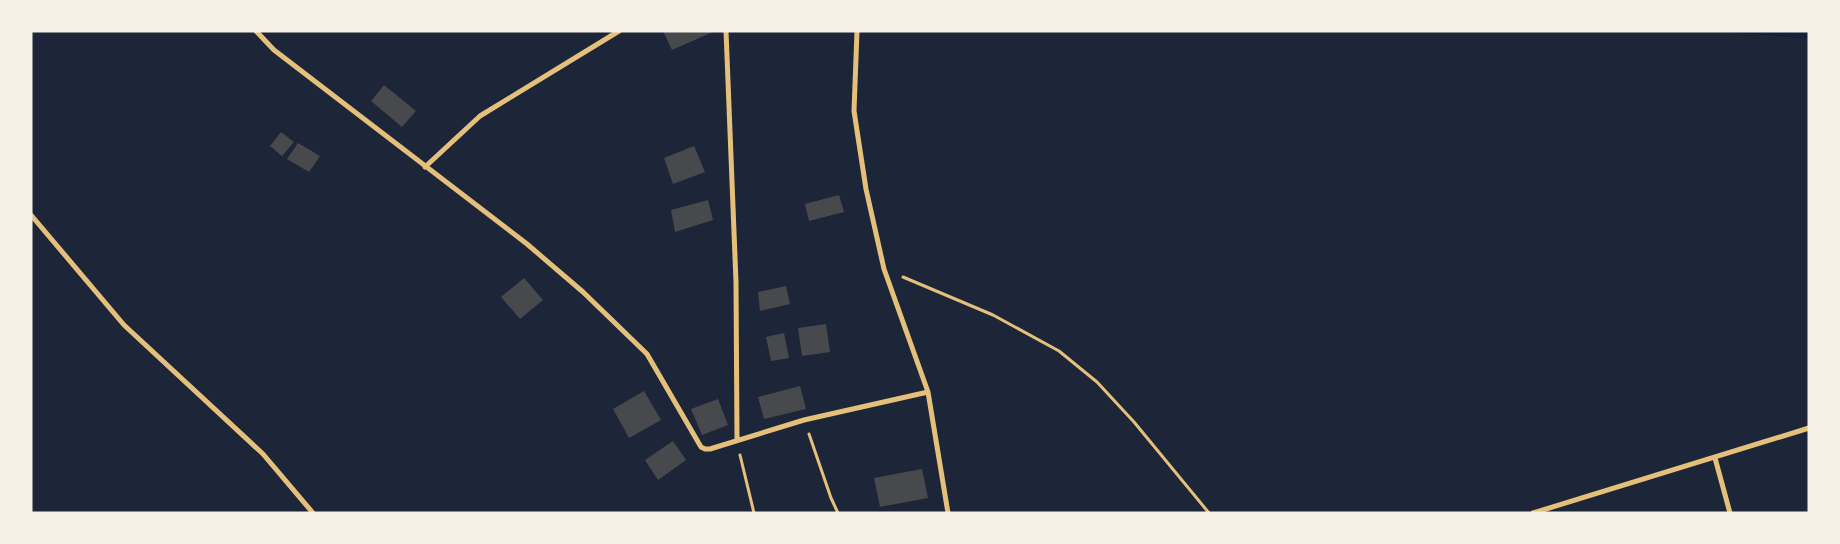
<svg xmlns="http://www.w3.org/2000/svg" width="1840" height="544" font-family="'PT Serif',serif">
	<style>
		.green { fill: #1d2539 }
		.building { fill: #48494c }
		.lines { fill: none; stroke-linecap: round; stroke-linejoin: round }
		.path { stroke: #e5c07b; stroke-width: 3 }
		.minor { stroke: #e5c07b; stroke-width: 5 }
	</style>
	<rect width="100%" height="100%" fill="#14213d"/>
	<path class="green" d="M31,31h1687l91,8v474h-1778z"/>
	<path class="building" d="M663,31h52l-43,19z
		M384,85l32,26 -14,16 -31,-26z
		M281,132l13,10 -12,14 -12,-10z
		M298,143l22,13 -11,16 -22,-13z
		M694,146l11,26 -32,12 -9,-26z
		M839,195l5,17 -35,9 -4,-17z
		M708,200l5,20 -38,12 -4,-22z
		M524,278l19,22 -23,19 -19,-22z
		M786,286l4,18 -30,7 -2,-19z
		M826,324l4,28 -28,4 -4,-28z
		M784,333l5,25 -18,3 -5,-24z
		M800,386l6,23 -42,10 -6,-22z
		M644,391l17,29 -32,18 -16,-29z
		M718,399l10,26 -26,10 -11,-26z
		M673,441l13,19 -28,20 -13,-20z
		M922,469l6,29 -48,9 -6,-29z"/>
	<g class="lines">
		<path class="path" d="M903,277l90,38 66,36 38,31 37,40 75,91
			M809,434l22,64 7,15
			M740,455l14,58"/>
		<path class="minor" d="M256,31l18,19 253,194 56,48 64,62 54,93 4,2h5l94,-29 124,-28
			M726,31l10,251 1,158
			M857,31l-3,80 12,78 18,80 44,123 20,121
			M425,167l55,-51 139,-85
			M31,215l93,110 139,129 50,59
			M1715,458l15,55
			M1533,513l276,-85"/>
	</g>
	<rect width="1840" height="544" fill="none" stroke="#f6f1e7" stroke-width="65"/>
</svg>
